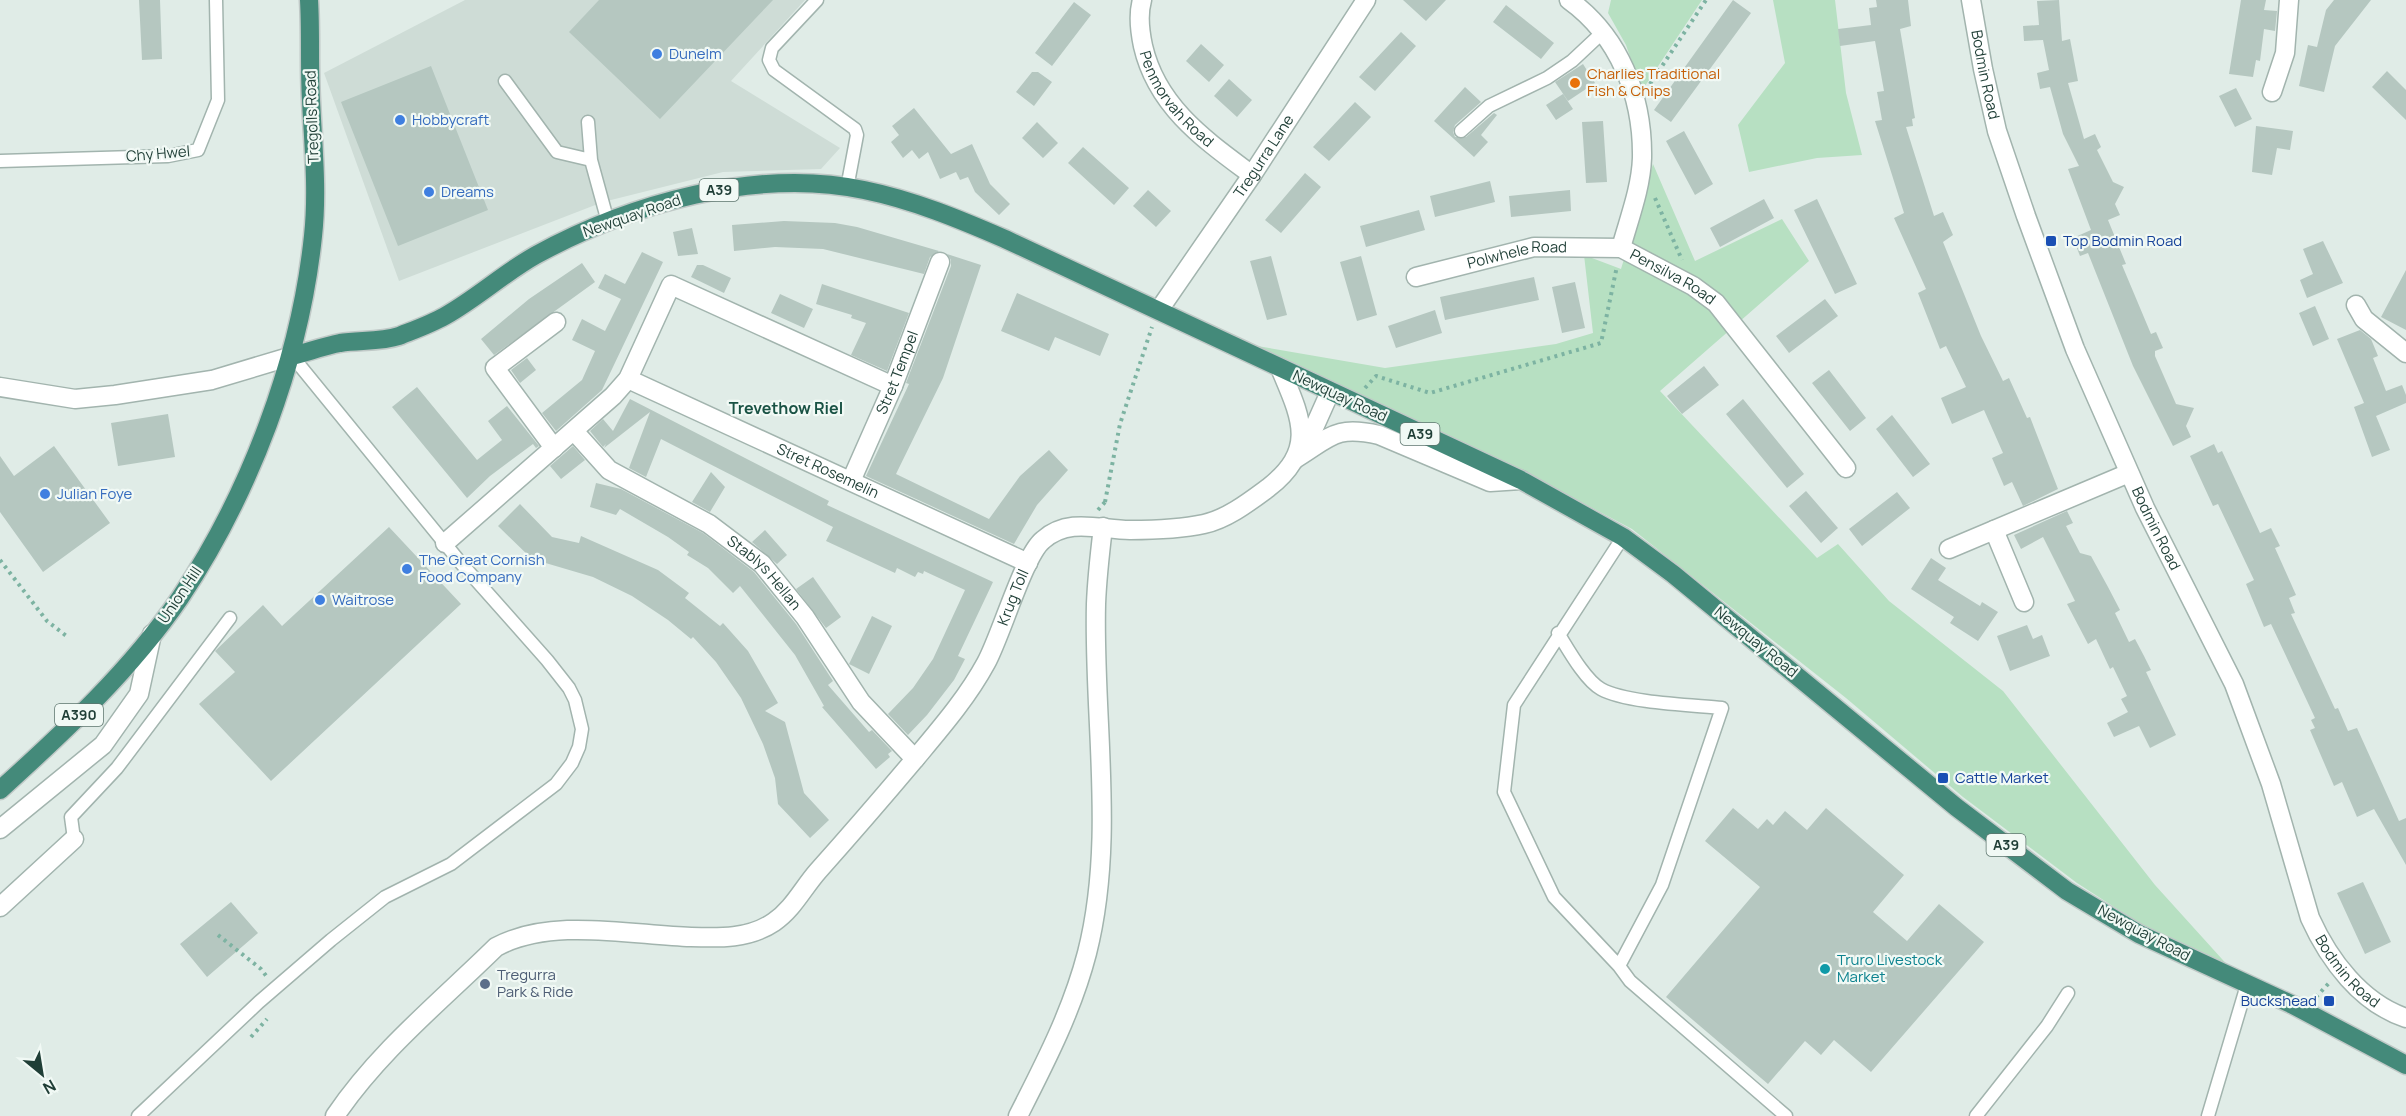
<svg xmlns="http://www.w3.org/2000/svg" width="2406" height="1116" font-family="Manrope,sans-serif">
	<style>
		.built { fill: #cedcd6 }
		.green { fill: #b7e0c2 }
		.building { fill: #b5c7c0 }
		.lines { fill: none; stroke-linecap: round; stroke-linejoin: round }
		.service-casing { stroke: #a2b4ae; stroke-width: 15 }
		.minor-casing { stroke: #a2b4ae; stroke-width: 21 }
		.tertiary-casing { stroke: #a2b4ae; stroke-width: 21 }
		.trunk-casing { stroke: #c0c9c7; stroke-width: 21 }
		.path { stroke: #7db3a2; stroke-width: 4; stroke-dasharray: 3 4.5; stroke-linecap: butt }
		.service { stroke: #fff; stroke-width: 12 }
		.minor { stroke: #fff; stroke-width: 18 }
		.tertiary { stroke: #fff; stroke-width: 18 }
		.trunk { stroke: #448a7a; stroke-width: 18 }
		.shop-dot { fill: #3f7fe0; stroke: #f1f9f5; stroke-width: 2 }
		.food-dot { fill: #e8710a; stroke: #f1f9f5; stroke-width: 2 }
		.transit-dot { fill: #1a4fb4; stroke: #f1f9f5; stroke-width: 2 }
		.culture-dot { fill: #0f9aa8; stroke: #f1f9f5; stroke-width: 2 }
		.service-dot { fill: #5c6f8a; stroke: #f1f9f5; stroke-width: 2 }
		.labels { text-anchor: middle; stroke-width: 4.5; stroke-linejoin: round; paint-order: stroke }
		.shield { fill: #f1f9f5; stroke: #5e766f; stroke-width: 1.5 }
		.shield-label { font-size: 14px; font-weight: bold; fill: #1f3e36 }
		.shop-label { font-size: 15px; fill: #366cbe; stroke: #f1f9f5; text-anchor: start }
		.food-label { font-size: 15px; fill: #c56008; stroke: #f1f9f5; text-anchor: start }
		.street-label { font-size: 15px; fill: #1f3e36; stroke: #f1f9f5 }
		.transit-label { font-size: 15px; fill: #164399; stroke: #f1f9f5; text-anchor: start }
		.culture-label { font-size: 15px; fill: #0d838f; stroke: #f1f9f5; text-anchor: start }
		.service-label { font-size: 15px; fill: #4e5e75; stroke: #f1f9f5; text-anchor: start }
		.neighbourhood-label { font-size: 16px; font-weight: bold; fill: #195244; stroke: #f1f9f5 }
	</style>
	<rect width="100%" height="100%" fill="#e0ece7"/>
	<path class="built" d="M465,0h340l-74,81 109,67 -19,21 -98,3 -120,30 -204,79 -75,-208z"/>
	<path class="green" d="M1611,0h91l-57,86h-5l-14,-41 -18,-32z
		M1773,0h62l11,93 16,62 -45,3 -68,14 -11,-47 47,-62z
		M1653,164l42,97 87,-42 27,42 -149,130 157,167 21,-14 51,57 114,90 152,194 76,84 -89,-44 -65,-42 -114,-86 -117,-99 -214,-169 -106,-56 -280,-129 139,24 171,-24 37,-11 -9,-78 37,14z"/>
	<path class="building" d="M139,0h21l2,59 -20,1z
		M599,0h174l-113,119 -91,-87z
		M1403,0h43l-20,21z
		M1733,0l18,13 -80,109 -17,-12z
		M1876,0h32l3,26 -11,3 15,89 -3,1 1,7 -7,1 28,89 9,-4 10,23 -10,7 38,94 22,45 6,-3 18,40 3,-1 28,72 -35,17 -11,-24 -8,4 -12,-28 11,-5 -19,-43 -32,14 -11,-26 25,-11 -20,-41 -6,3 -22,-56 8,-4 -32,-71 10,-5 -29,-92 7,-1 -5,-28 7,-1 -9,-50 -35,5 -2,-17 33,-4 -2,-17 8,-1z
		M2059,0l3,41 8,-2 8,42 -10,2 16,56 11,-5 6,13 -4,3 16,32 11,5 -9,17 5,11 -12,5 18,44 -4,1 29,69 5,-2 7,16 -8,3v5l21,48 18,4 -8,18 5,11 -18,9 -40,-80 -45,-113 -8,3 -7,-18 18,-8 -23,-61 11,-3 -16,-32 -13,-47 -10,2 -3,-16 12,-3 -6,-30 -19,1 -1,-15 16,-1 -2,-24z
		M2241,0h25l-2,10 13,1 -2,20 -11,-2 -4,32 -4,-1 -3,17 -24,-3z
		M2334,0h37l-36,46 -11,46 -25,-6 9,-41 9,2 9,-37z
		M1074,2l17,13 -39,51 -17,-13z
		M1506,5l48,38 -13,16 -48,-37z
		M1401,32l15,14 -41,45 -16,-14z
		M1201,44l23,21 -15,17 -23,-21z
		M1583,64l12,19 -27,18 -13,-19z
		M431,66l57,144 -90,36 -57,-144z
		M2387,71l19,19v30l-34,-33z
		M1032,72h6l14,10 -18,24 -18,-14z
		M1229,79l23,21 -15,17 -23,-21z
		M1465,87l16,15 -26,23 -2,7 2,5h11l28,-24 3,2 -16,20 7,7 -14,15 -40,-36z
		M2236,88l16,31 -17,8 -16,-31z
		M1563,94l10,15 -17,11 -10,-15z
		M1355,102l16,15 -42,44 -16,-14z
		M914,108l37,46 21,-10 18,40 20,20 -11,11 -24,-23 -7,-15 -8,3 -4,-8 -16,7 -12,-27 -9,7 -7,-9 -9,8 -12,-16 8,-7 -7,-9z
		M1603,121l4,61 -21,1 -4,-61z
		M1037,122l21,21 -15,15 -21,-20z
		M2256,126l37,5 -3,19 -13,-2 -5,27 -20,-3z
		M1684,131l29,53 -18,11 -29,-54z
		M1083,147l46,41 -15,17 -46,-42z
		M1305,173l16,14 -40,46 -16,-13z
		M1490,181l5,21 -60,15 -5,-21z
		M1148,190l23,21 -15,16 -23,-21z
		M1570,190l1,21 -60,6 -2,-21z
		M1764,199l10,19 -54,29 -10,-19z
		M1817,199l40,85 -22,10 -41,-84z
		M1419,210l6,20 -59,17 -6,-21z
		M784,221l51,2 22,4 82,24 -9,6 -6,17 -101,-25 -48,-2 -41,4 -2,-26z
		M692,228l6,26 -20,2 -5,-24z
		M2323,241l20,42 -36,15 -7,-18 13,-6 -10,-25z
		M642,252l21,10 -61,128 -46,41 -14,-18 40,-33 13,-29 -23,-11 10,-21 23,12 16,-32 -23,-11 7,-14 20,10z
		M947,254l34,11 -38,113 -47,96 93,45 31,-43 29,-26 19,20 -31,35 -23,39 -148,-68 43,-92 -3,-1 45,-117v-6z
		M1271,256l16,59 -20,5 -17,-59z
		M1361,256l16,59 -20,6 -17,-59z
		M582,263l13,19 -101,73 -13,-16 48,-40z
		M697,265h6l28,13 -7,15 -33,-16z
		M2406,270v60l-25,-13z
		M1534,277l5,23 -94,20 -5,-23z
		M1575,282l10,46 -23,5 -10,-46z
		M822,284l87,29 -22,58 -36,-16 15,-32 -15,-5 1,-3 -36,-11z
		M1017,293l92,41 -9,22 -45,-19 -6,14 -48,-20z
		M780,294l33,15 -9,19 -33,-15z
		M1825,299l13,17 -49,37 -13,-17z
		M2315,306l14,33 -16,7 -14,-33z
		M1435,310l7,23 -46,15 -8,-22z
		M2360,330l11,9 7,17 -5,2 13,33 16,-6 4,10v8l-30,13 14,34 -18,7 -18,-50 10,-4 -27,-64z
		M527,358l9,12 -16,13 -9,-13z
		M1704,366l15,19 -37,29 -15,-18z
		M1829,370l37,48 -16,13 -38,-48z
		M417,387l60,73 25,-20 -14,-19 19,-15 32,40 -3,2 -3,-4 -43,32 -23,22 -75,-91z
		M630,399l199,102 -2,4 166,77 -35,74 7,3 -11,21 -27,35 -19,20 -20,-21 25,-26 20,-29 32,-69 -41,-19 -1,3 -5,-2 -3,5 -18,-9 -2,5 -69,-32 7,-14 -172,-88 -15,38 -17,-9 21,-56 -46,36 2,-4 -3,3 -13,-16 13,-12 10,12z
		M1743,399l61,75 -17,14 -61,-74z
		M168,414l7,43 -57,9 -7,-43z
		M1892,415l38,49 -17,13 -37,-48z
		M2214,444l4,9 4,-2 38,82 11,-5 9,18 -5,2 21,47 -7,3 6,15 -4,1 44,95 3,-1 10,23 9,-3 42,93 7,-3v47l-32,-56 -17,8 -15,-35 -8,4 -24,-56 5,-2 -4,-8 4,-2 -44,-94 -7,3 -18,-43 8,-4 -36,-76 -5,2 -23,-50z
		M54,446l56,77 -67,49 -43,-60v-56l14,20z
		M573,446l12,14 -24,19 -11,-13z
		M711,472l14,15 -15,25 -18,-10z
		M596,483l25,6 82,44 51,39 42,52 37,57 -5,4 41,47 3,-2 20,21 -4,3 2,3 -14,12 -54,-62 2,-1 -29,-51 -55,-69 -7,7 -25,-25 -21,-13 2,-3 -21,-15 -48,-28 -4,6 -26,-8z
		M1806,491l32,37 -17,15 -32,-37z
		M1897,492l13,16 -48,38 -13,-17z
		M520,504l32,33 27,6 2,-7 77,34 31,23 -4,5 35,28 3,-3 25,28 30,52 -13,8 20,11 19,71 25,27 -19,18 -32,-34 -3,-26 -12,-34 -22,-46 -25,-36 -23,-25 -2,2 -23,-19 -36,-24 -39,-19 -61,-18 -34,-33z
		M2067,511l6,12 -7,3 14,27 11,3 17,31 12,23 -5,3 14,29 6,-3 9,17 7,14 -5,2 30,63 -26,13 -11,-22 -25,11 -7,-14 21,-11 -7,-13 6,-3 -14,-29 -3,2 -14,-30 -8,5 -21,-40 8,-3 -32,-64 -22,12 -7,-14z
		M389,527l72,77 -190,177 -72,-77 36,-32 -20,-21 48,-46 19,21z
		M765,530l22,25 -10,9 -25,-22z
		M1931,558l15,10 -8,12 42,26 2,-4 16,10 -20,29 -28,-18 4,-6 -43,-28z
		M813,577l28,40 -15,11 -30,-39z
		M872,616l20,10 -23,48 -20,-10z
		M2027,625l6,14 9,-4 8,21 -40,15 -13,-35z
		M1733,808l25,21 9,-10 6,6 12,-14 22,19 19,-22 78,67 -31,37 34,29 32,-37 45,38 -113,130 -37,-32 -13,15 -16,-14 -37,43 -102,-87 94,-110 -55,-46z
		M2363,882l28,60 -26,12 -28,-61z
		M231,902l27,31 -51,44 -27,-33z"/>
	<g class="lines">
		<g class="service-casing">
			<path id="service" d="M817,0l-45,48 -3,12 5,10 81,59 2,6 -10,53
				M505,81l52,71 34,8
				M588,122l3,38 17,62
				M1461,131l28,-25 58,-28 25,-17 32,-30
				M0,161l168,-5 30,-6 20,-50 -2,-100
				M1558,633c10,16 27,47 43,56 25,14 91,16 121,19l-60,177 -43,81 -65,-69 -50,-105 10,-87 109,-168
				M74,839l-3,-22 46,-49 113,-150
				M1619,966l11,15 156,135
				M138,1116l121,-114 72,-62 54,-43 66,-33 105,-80 16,-21 7,-16 3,-18 -7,-29 -6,-12 -22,-28 -87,-98 -168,-206
				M1976,1116l71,-90 21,-33
				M2208,1116l39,-131"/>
		</g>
		<g class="minor-casing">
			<g id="minor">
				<path id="s1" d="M1142,0c-4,14 -2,32 1,46 14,61 62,94 109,129"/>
				<path d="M1569,0c50,36 74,96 73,158 -1,30 -13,61 -21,90"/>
				<path d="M2272,92l13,-39 4,-53"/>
				<path id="s2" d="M1416,277l118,-30 87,1 72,38 23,17 130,165"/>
				<path d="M2356,305l8,14 42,34"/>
				<path id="s3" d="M1159,310l93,-135 114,-175"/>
				<path id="s4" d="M628,379l400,184"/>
				<path d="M0,387l75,12 40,-4 97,-15 80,-24"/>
				<path id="s5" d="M574,431l35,39 100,54 53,40 43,53 56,85 54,57"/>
				<path d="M1301,446l12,-16 17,-38"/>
				<path d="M554,448l-59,-80 61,-46"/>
				<path d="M1295,459c36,-22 40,-34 84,-24l111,47 31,-2"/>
				<path id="s6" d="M851,481l42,-95 47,-124"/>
				<path d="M1994,530l30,72"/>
				<path d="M445,543l168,-147 15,-17 43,-94 222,101"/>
				<path d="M1949,549l180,-76"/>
				<path d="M0,829l103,-84 36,-51 13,-60"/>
				<path d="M0,907l74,-68"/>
				<path id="s7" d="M335,1116c44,-65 105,-114 161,-169 55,-30 135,-12 195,-10 29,1 58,2 83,-15 19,-13 29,-34 44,-51 33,-37 65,-74 97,-112 25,-30 52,-61 71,-96 15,-27 38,-108 57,-123 26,-23 57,-10 87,-10 24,0 51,-1 74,-6 23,-5 45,-22 64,-36 50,-39 33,-70 12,-120"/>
				<path d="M1018,1116c27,-53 54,-105 69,-163 29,-114 6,-234 9,-349 1,-26 4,-52 7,-77"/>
			</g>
		</g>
		<g class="tertiary-casing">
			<g id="tertiary">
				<path id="s8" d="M1971,0l12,69 14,62 29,85 49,133 70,159 89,176 37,100 39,134c19,42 51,85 96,100"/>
			</g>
		</g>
		<g class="trunk-casing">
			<path id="trunk" d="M292,356c16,-4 32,-10 48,-13 19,-3 41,-1 59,-7 15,-6 32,-12 46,-20 32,-18 59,-43 91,-61 93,-51 221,-88 328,-65 49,10 95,29 141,49l516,241 102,57 50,37 283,233 111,84 72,43 154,71 113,60
				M0,790c64,-58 131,-120 180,-192 70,-105 120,-237 133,-362 5,-45 0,-92 -2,-136 -2,-34 0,-67 -2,-100"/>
		</g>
		<path class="path" d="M1650,84l56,-84
			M1655,198l27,62
			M1365,388l11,-12 54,17 171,-50 16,-77
			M1105,502l15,-78 32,-97
			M1098,510l7,-8
			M0,560l47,61 22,17
			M218,935l43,34 6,8
			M2316,997l13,-14
			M251,1037l16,-18"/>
		<use href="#service" class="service"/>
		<use href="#minor" class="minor"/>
		<use href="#tertiary" class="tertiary"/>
		<use href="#trunk" class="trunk"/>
	</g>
	<g class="shop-dot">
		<circle cx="657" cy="54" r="6"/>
		<circle cx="400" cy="120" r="6"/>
		<circle cx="429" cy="192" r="6"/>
		<circle cx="45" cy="494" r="6"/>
		<circle cx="407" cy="569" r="6"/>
		<circle cx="320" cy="600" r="6"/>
	</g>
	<circle class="food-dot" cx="1575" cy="83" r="6"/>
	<g class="transit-dot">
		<rect x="2045" y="235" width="12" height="12" rx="3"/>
		<rect x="1937" y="772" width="12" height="12" rx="3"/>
		<rect x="2323" y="995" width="12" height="12" rx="3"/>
	</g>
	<circle class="culture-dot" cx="1825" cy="969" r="6"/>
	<circle class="service-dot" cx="485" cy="984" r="6"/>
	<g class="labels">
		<g class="shield">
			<rect x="699.5" y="179" width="39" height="22" rx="4.5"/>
			<rect x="1400.5" y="423" width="39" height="22" rx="4.5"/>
			<rect x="55" y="704" width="48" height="22" rx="4.5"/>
			<rect x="1986.5" y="834" width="39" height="22" rx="4.5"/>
		</g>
		<g class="shield-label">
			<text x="719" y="195">A39</text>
			<text x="1420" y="439">A39</text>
			<text x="79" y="720">A390</text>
			<text x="2006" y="850">A39</text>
		</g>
		<g class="shop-label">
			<text x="669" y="59">Dunelm</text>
			<text x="412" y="125">Hobbycraft</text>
			<text x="441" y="197">Dreams</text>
			<text x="57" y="499">Julian Foye</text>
			<text x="419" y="565">The Great Cornish<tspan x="419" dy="17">Food Company</tspan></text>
			<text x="332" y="605">Waitrose</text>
		</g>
		<g class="food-label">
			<text x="1587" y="79">Charlies Traditional<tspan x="1587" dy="17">Fish &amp; Chips</tspan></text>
		</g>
		<g class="street-label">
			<text dy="5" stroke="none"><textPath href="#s8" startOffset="76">Bodmin Road</textPath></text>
			<text dy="5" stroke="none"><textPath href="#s1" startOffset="110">Penmorvah Road</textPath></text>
			<text transform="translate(312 117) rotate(-92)" y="5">Tregolls Road</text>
			<text transform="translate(158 154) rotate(-5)" y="5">Chy Hwel</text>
			<text dy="5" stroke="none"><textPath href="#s3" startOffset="186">Tregurra Lane</textPath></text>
			<text transform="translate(632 216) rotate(-19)" y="5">Newquay Road</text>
			<text dy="5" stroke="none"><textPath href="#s2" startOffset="104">Polwhele Road</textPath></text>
			<text dy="5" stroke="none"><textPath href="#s2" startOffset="268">Pensilva Road</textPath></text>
			<text dy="5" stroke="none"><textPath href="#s6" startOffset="118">Stret Tempel</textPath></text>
			<text transform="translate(1340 396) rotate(25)" y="5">Newquay Road</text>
			<text dy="5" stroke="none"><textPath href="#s4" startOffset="220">Stret Rosemelin</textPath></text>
			<text dy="5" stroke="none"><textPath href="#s8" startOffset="562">Bodmin Road</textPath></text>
			<text dy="5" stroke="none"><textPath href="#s5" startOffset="240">Stablys Hellan</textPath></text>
			<text transform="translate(180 595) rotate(-56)" y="5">Union Hill</text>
			<text dy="5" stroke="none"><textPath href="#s7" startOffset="924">Krug Toll</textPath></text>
			<text transform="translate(1756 642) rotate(39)" y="5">Newquay Road</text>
			<text transform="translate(2144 933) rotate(28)" y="5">Newquay Road</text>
			<text dy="5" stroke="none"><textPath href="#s8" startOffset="1048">Bodmin Road</textPath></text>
		</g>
		<g class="transit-label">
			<text x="2063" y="246">Top Bodmin Road</text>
			<text x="1955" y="783">Cattle Market</text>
			<text x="2317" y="1006" text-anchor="end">Buckshead</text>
		</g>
		<g class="culture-label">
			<text x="1837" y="965">Truro Livestock<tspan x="1837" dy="17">Market</tspan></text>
		</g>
		<g class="service-label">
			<text x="497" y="980">Tregurra<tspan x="497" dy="17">Park &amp; Ride</tspan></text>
		</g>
		<g class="neighbourhood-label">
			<text x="786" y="414">Trevethow Riel</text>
		</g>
	</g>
	<g transform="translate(42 1074) rotate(150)" stroke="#f1f9f5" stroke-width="4.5" paint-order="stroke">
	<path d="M0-4.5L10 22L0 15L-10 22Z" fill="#1f3e36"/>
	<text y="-9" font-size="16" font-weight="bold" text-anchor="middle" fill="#1f3e36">N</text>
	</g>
</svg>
